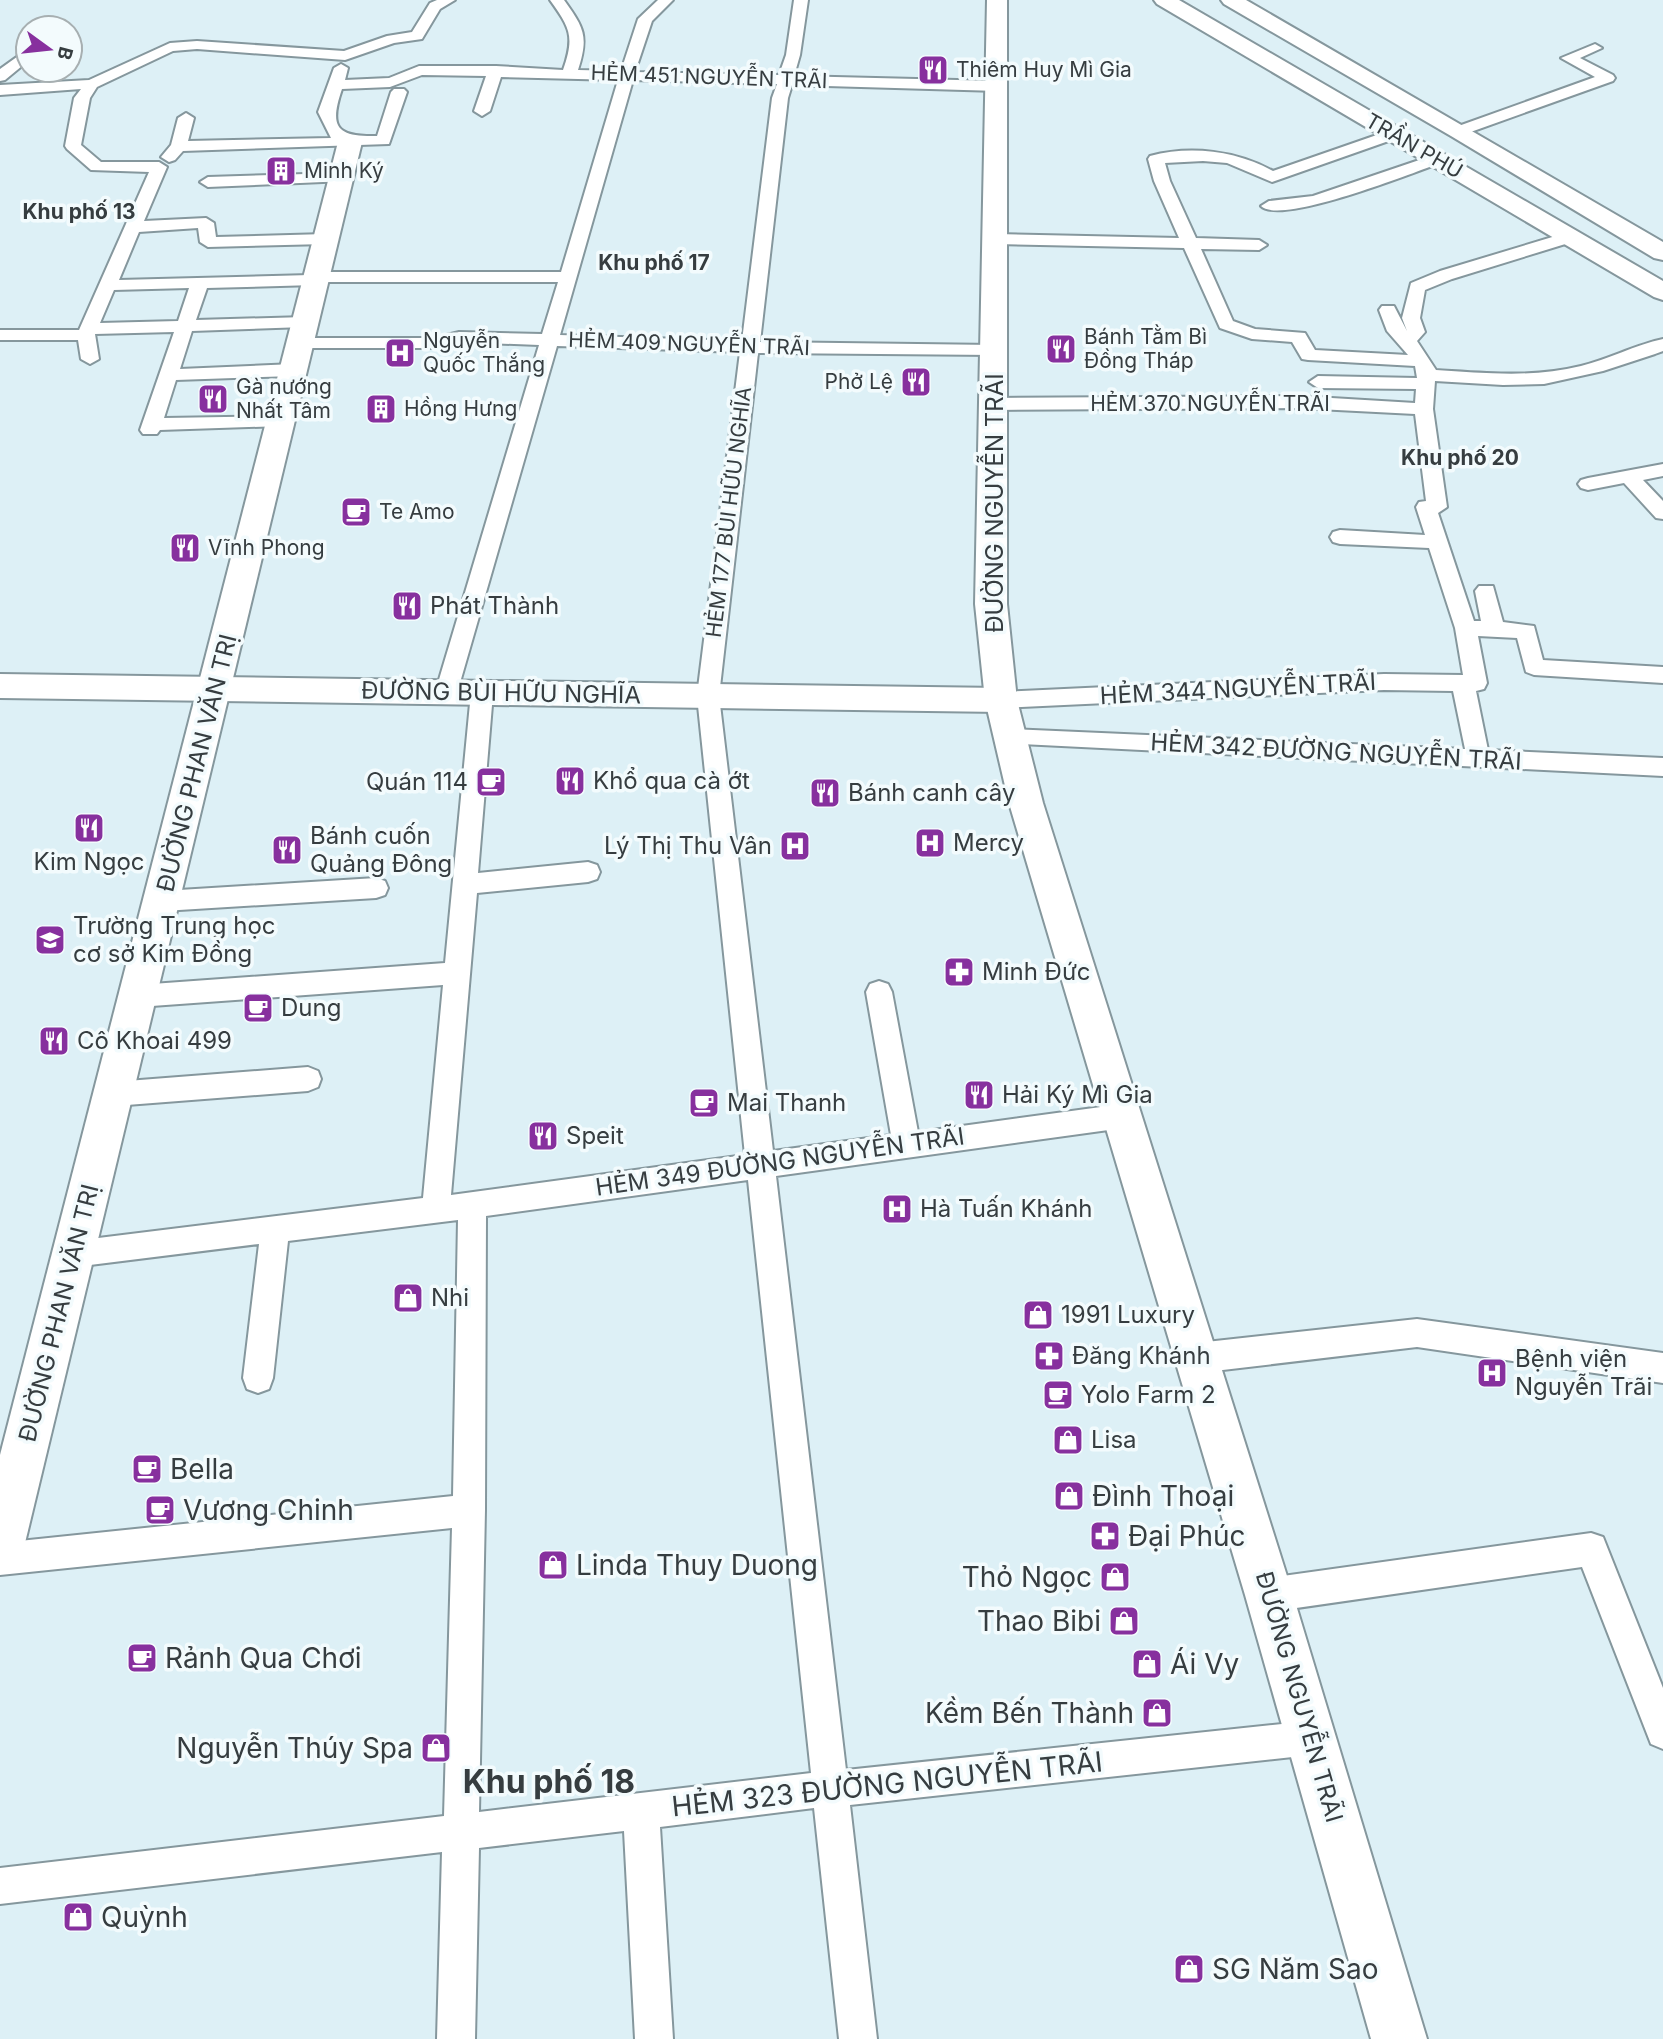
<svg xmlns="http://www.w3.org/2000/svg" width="1663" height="2039" font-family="Inter,sans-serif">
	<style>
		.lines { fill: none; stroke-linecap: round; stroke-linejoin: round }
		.service-casing { stroke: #85979d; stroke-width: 4 }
		.minor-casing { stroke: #85979d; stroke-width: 4 }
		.tertiary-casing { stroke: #85979d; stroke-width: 4 }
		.secondary-casing { stroke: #85979d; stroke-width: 4 }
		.service { fill: #fff; fill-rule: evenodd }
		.minor { fill: #fff; fill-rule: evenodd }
		.tertiary { fill: #fff; fill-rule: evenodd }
		.secondary { fill: #fff; fill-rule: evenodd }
		.labels { text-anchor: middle; stroke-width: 7; stroke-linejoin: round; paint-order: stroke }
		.far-poi-label { font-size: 21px; fill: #363d40; stroke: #f3fbfd; text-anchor: start }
		.far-street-label { font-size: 21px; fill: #363d40; stroke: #f3fbfd }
		.far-neighbourhood-label { font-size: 21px; font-weight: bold; fill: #363d40; stroke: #f3fbfd }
		.street-label { font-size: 24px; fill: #363d40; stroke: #f3fbfd }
		.poi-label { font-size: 24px; fill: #363d40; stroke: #f3fbfd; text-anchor: start }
		.near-poi-label { font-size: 28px; fill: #363d40; stroke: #f3fbfd; text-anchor: start }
		.near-street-label { font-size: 28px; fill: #363d40; stroke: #f3fbfd }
		.near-neighbourhood-label { font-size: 32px; font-weight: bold; fill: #363d40; stroke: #f3fbfd }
	</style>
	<rect width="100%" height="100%" fill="#ddf0f6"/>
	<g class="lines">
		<g class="service-casing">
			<path id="service" d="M437,0h18l-15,9 -18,30 -28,4 -49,17 -148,-11 -24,2 -76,36 -7,11 -9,47 20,17h58l8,5 -23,54 62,-3 8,5 2,14 110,-3 8,5 -8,5 -118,3 -8,-5 -2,-14 -59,4 -20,48 191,-5 7,-3h244l57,-192 -117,-3 -11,34 -8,5 -8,-5 12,-35 -64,-1 -32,12 -48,2c-13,38 -6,48 35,47l14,-44 3,-3h10l3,3 -18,52 -206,7 -8,9 -6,2 -8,-5 10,-12 7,-27 8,-5 8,5 -6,23 143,-3 -13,-26 16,-44 7,-4 7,4 -3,12 44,-2 30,-12h77l67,4c12,-34 7,-42 -13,-70h14c20,28 25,36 14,70l43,1 17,-52 20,-19h15l-21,21 -17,51 144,3 7,-20 8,-55h14l-8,55 -6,21 204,5 8,5 -8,5 -206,-6 -4,13 -28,244 235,3 9,5 -9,5 -237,-2 -39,343 54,455 118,-16 -25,-143 4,-8 9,-3 9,3 4,8 26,140 205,-28 10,4 4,8 -4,8 -10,4 -347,48 70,594 465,-49 12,5 5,12 -5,12 -12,5 -461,50 27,234h-38l-25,-231 -154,19 13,212h-38l-11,-208 -145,17 -4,191h-38l5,-187 -442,52v-36l444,-52 8,-288 -452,47v-32l453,-47 5,-276 -170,21 -15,137 -4,11 -11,4 -11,-4 -4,-11 16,-134 -185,23 -10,-3 -5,-10 5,-10 10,-3 349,-43 20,-213 -305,22 -9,-3 -4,-8 4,-8 9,-3 307,-22 26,-270 3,-6 8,-2 8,2 3,6 -15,180 110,-11 9,3 3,7 -3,7 -9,3 -111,11 -26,302 294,-40 -48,-459 43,-344 -183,-6 -100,347 -3,6 -8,2 -8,-2 -3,-6 104,-348 -80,-3 -25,6h-134l-9,-5 9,-5h134l25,-6 83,2 16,-52h-236l-7,3 -108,3 -11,32 109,-3 9,5 -9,5 -113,4 -12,38 114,-5 9,6 -9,6 -118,4 -12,38 125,-2 3,4 -3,4 -7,2 -122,4 -3,4h-14l-3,-4 34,-98 -79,2 4,25 -9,5 -9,-5 -3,-19h-78v-10h79l70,-158 -58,-2 -24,-21 -2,-3 9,-48 7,-9 -81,6v-10l89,-5 81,-37 27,-2 147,10 43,-15 25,-4 18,-29zM633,80l144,4 -5,14 -30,243 -182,-6zM189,288l-11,33 -78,2 14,-33zM748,1180l63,593 -332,39 6,-302 1,-294z
				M1595,44l7,4 -22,10 33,17 2,3 -2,3 -148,53 -6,2 -8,-5 2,-3 142,-51 -34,-19z
				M28,49v12l-23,19 -5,1v-12z
				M1394,129l6,2 2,3 -2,3 -128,45 -45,-19 -24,-2 -38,2 5,18 26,57 63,2 8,5 -8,5 -58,-1 32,72 22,8 50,4 10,17 93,5 -21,-24 -8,-21 3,-4h12l13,25 -5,-13 9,-35 29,-12 129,-39 6,1 2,4 -2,4 -123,38 -27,11 -5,28 5,14 -8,9 19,29c49,3 97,8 145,-4 28,-7 54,-21 82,-27v12l-8,3 -52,17 -59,13 -41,1 -68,-4 -2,28 14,98 -9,6 36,108h7l-6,-30 4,-5h14l10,36 31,4 9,34 120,7v16l-129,-8 -8,-3 -9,-34 -39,-2 9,47 -3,6 -8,2 12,59 175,8v18l-662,-33 -3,-6 3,-6 8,-2 456,20 -12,-58 -69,-1 -383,18 -8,-2 -3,-6 3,-6 8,-2 383,-18 79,1 -8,-47 -26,-80 -89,-4 -7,-2 -3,-5 3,-5 7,-2 85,5 -9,-28 3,-5 7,-1 -11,-87 -117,-6 -303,2 -9,-6 9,-6 303,-2 117,7 1,-14 -98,-1 -9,-6 9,-6 99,2 -2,-12 -107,-6 -6,-1 -10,-17 -40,-3 -32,-11 -36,-80 -188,-4 -8,-5 8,-5 183,4 -25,-57 -6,-22 2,-3c41,-11 87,-5 123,15z
				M1437,154l8,5 -2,3c-28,10 -163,64 -182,44l8,-5 44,-5z
				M340,173l8,5 -2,3 -138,6 -8,-5 8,-5z
				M1663,464v12l-20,4 20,21v18l-7,-1 -32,-35 -36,7 -7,-2 -3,-4 3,-4 7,-2z
				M376,878l9,3 3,7 -3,7 -9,3 -213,13 -9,-3 -3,-7 3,-7 9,-3z
				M308,1067l10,4 3,8 -3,8 -10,4 -194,15 -10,-4 -4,-8 4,-8 10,-4z
				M1417,1319l246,34v30l-246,-36 -220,26 -11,-5 -4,-10 4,-10 11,-5z
				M1591,1533l12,4 60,151v61l-12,-5 -69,-177 -313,45 -12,-5 -5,-12 5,-12 12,-5z"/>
		</g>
		<g class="minor-casing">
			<path id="minor" d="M350,135l8,2 4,5 -338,1405 -7,17 -17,7v-116l338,-1313 4,-5z"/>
		</g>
		<g class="tertiary-casing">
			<path id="tertiary" d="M0,674l1001,14 12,4 4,8 -4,8 -12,4 -1001,-14z"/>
		</g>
		<g class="secondary-casing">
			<path id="secondary" d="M987,0h20v604l10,96 26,103 250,792 134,444h-56l-126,-444 -236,-792 -24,-103 -10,-96z
				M1154,0h25l484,281v19l-9,-3 -497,-293z
				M1221,0h25l417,242v18l-9,-2 -203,-122 -227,-132z"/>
		</g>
		<use href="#service" class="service"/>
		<use href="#minor" class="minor"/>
		<use href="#tertiary" class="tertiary"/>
		<use href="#secondary" class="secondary"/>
	</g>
	<defs>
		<g id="restaurant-square" transform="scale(1.575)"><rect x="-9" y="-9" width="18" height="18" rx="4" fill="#87309e" stroke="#f3fbfd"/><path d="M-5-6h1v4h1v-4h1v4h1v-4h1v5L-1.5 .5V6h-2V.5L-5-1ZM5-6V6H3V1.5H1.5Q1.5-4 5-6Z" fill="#fff"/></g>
		<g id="building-square" transform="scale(1.575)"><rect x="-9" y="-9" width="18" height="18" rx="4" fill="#87309e" stroke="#f3fbfd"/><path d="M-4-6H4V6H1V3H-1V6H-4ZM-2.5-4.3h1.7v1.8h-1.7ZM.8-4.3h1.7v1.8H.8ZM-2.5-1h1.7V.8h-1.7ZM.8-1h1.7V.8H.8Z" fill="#fff"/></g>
		<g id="hospital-square" transform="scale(1.575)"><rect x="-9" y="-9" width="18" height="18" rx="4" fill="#87309e" stroke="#f3fbfd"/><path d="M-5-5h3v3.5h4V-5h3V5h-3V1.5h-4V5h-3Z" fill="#fff"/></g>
		<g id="cafe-square" transform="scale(1.575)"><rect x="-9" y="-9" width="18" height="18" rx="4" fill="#87309e" stroke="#f3fbfd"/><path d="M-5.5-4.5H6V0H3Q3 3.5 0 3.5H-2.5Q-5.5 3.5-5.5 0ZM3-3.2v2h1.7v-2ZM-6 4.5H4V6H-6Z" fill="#fff"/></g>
		<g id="school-square" transform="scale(1.575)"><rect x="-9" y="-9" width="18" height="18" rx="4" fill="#87309e" stroke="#f3fbfd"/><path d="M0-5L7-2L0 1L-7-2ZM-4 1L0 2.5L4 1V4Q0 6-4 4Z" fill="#fff"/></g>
		<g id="pharmacy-square" transform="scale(1.575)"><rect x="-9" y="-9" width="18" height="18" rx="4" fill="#87309e" stroke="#f3fbfd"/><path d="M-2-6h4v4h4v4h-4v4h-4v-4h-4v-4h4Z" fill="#fff"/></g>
		<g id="shop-square" transform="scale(1.575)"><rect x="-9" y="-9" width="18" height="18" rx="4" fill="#87309e" stroke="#f3fbfd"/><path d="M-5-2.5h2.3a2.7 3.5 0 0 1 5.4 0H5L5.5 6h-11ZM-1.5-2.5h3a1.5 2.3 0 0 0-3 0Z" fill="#fff"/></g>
	</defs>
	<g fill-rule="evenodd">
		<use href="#restaurant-square" x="933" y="70"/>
		<use href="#building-square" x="281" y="171"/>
		<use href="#restaurant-square" x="1061" y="349"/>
		<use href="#hospital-square" x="400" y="353"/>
		<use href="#restaurant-square" x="916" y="382"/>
		<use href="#restaurant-square" x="213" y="399"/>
		<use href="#building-square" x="381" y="409"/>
		<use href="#cafe-square" x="356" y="512"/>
		<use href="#restaurant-square" x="185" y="548"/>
		<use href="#restaurant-square" x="407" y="606"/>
		<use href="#restaurant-square" x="570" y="781"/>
		<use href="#cafe-square" x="491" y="782"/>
		<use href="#restaurant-square" x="825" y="793"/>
		<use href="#restaurant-square" x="89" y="828"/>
		<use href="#hospital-square" x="930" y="843"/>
		<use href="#hospital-square" x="795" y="846"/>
		<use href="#restaurant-square" x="287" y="850"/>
		<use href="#school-square" x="50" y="940"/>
		<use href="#pharmacy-square" x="959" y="972"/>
		<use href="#cafe-square" x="258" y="1008"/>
		<use href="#restaurant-square" x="54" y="1041"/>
		<use href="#restaurant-square" x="979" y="1095"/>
		<use href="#cafe-square" x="704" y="1103"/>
		<use href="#restaurant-square" x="543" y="1136"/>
		<use href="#hospital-square" x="897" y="1209"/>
		<use href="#shop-square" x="408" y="1298"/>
		<use href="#shop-square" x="1038" y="1315"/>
		<use href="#pharmacy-square" x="1049" y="1356"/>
		<use href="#hospital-square" x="1492" y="1373"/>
		<use href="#cafe-square" x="1058" y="1395"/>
		<use href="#shop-square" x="1068" y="1440"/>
		<use href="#cafe-square" x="147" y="1469"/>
		<use href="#shop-square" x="1069" y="1496"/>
		<use href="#cafe-square" x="160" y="1510"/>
		<use href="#pharmacy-square" x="1105" y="1536"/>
		<use href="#shop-square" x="553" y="1565"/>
		<use href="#shop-square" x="1115" y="1577"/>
		<use href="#shop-square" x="1124" y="1621"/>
		<use href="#cafe-square" x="142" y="1658"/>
		<use href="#shop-square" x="1147" y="1664"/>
		<use href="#shop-square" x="1157" y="1713"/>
		<use href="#shop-square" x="436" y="1748"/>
		<use href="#shop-square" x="78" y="1917"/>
		<use href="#shop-square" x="1189" y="1969"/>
	</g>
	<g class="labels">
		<g class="far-poi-label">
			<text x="956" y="77">Thiêm Huy Mì Gia</text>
			<text x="304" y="178">Minh Ký</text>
			<text x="1084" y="344">Bánh Tằm Bì<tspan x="1084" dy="24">Đồng Tháp</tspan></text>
			<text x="423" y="348">Nguyễn<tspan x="423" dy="24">Quốc Thắng</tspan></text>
			<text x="893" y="389" text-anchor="end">Phở Lệ</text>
			<text x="236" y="394">Gà nướng<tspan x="236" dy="24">Nhất Tâm</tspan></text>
			<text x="404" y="416">Hồng Hưng</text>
			<text x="379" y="519">Te Amo</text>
			<text x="208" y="555">Vĩnh Phong</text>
		</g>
		<g class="far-street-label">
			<text transform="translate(709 77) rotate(2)" y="7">HẺM 451 NGUYỄN TRÃI</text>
			<text transform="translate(1414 146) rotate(30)" y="7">TRẦN PHÚ</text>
			<text transform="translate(689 344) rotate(2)" y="7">HẺM 409 NGUYỄN TRÃI</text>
			<text x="1210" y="411">HẺM 370 NGUYỄN TRÃI</text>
			<text transform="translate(729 512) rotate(-83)" y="7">HẺM 177 BÙI HỮU NGHĨA</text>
		</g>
		<g class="far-neighbourhood-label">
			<text x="79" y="219">Khu phố 13</text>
			<text x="654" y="270">Khu phố 17</text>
			<text x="1460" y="465">Khu phố 20</text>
		</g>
		<g class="street-label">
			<text transform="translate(995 503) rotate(-90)" y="8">ĐƯỜNG NGUYỄN TRÃI</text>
			<text transform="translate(1238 689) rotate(-3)" y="8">HẺM 344 NGUYỄN TRÃI</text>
			<text transform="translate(501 693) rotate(1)" y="8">ĐƯỜNG BÙI HỮU NGHĨA</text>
			<text transform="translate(1336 752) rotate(3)" y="8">HẺM 342 ĐƯỜNG NGUYỄN TRÃI</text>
			<text transform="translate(197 763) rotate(-76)" y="8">ĐƯỜNG PHAN VĂN TRỊ</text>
			<text transform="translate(780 1162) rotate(-8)" y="8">HẺM 349 ĐƯỜNG NGUYỄN TRÃI</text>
			<text transform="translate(59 1313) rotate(-76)" y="8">ĐƯỜNG PHAN VĂN TRỊ</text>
			<text transform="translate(1299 1697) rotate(74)" y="8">ĐƯỜNG NGUYỄN TRÃI</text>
		</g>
		<g class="poi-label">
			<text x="430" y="614">Phát Thành</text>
			<text x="593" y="789">Khổ qua cà ớt</text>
			<text x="468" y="790" text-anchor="end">Quán 114</text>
			<text x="848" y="801">Bánh canh cây</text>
			<text x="310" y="844">Bánh cuốn<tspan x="310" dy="28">Quảng Đông</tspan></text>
			<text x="953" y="851">Mercy</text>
			<text x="772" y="854" text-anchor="end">Lý Thị Thu Vân</text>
			<text x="89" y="870" text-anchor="middle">Kim Ngọc</text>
			<text x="73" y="934">Trường Trung học<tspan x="73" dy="28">cơ sở Kim Đồng</tspan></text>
			<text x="982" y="980">Minh Đức</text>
			<text x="281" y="1016">Dung</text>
			<text x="77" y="1049">Cô Khoai 499</text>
			<text x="1002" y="1103">Hải Ký Mì Gia</text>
			<text x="727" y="1111">Mai Thanh</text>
			<text x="566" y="1144">Speit</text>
			<text x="920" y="1217">Hà Tuấn Khánh</text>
			<text x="431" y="1306">Nhi</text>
			<text x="1061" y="1323">1991 Luxury</text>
			<text x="1072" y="1364">Đăng Khánh</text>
			<text x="1515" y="1367">Bệnh viện<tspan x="1515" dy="28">Nguyễn Trãi</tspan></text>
			<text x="1081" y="1403">Yolo Farm 2</text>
			<text x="1091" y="1448">Lisa</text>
		</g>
		<g class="near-poi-label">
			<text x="170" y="1479">Bella</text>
			<text x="1092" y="1506">Đình Thoại</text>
			<text x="183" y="1520">Vương Chinh</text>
			<text x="1128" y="1546">Đại Phúc</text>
			<text x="576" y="1575">Linda Thuy Duong</text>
			<text x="1092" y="1587" text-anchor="end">Thỏ Ngọc</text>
			<text x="1101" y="1631" text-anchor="end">Thao Bibi</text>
			<text x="165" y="1668">Rảnh Qua Chơi</text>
			<text x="1170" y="1674">Ái Vy</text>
			<text x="1134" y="1723" text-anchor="end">Kềm Bến Thành</text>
			<text x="413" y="1758" text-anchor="end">Nguyễn Thúy Spa</text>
			<text x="101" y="1927">Quỳnh</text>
			<text x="1212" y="1979">SG Năm Sao</text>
		</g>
		<g class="near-street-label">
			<text transform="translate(887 1784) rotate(-6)" y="10">HẺM 323 ĐƯỜNG NGUYỄN TRÃI</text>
		</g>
		<g class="near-neighbourhood-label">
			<text x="549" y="1793">Khu phố 18</text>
		</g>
	</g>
	<g transform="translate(49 49) rotate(105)"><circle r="33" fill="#f3fbfd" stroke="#a7afb1" stroke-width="2"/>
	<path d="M0-5L12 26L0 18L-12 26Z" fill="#87309e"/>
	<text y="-10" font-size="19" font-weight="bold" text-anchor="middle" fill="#363d40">B</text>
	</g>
</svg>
